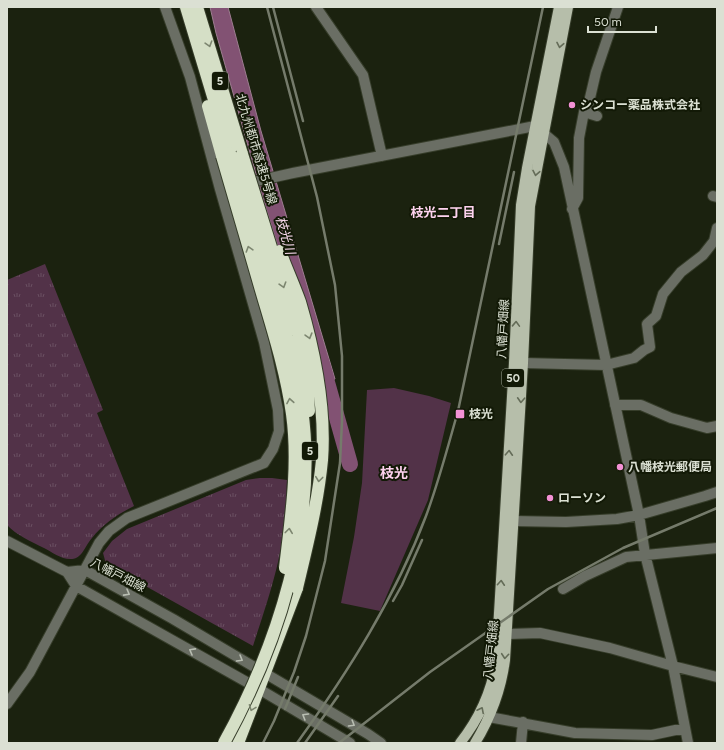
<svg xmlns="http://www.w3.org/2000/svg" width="724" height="750" font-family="Figtree,'Noto Sans JP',sans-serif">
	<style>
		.grass { fill: url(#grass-tufts) }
		.pitch { fill: #523248 }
		.water { fill: #825273; stroke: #9d7d90 }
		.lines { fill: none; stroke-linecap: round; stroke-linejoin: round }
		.river { stroke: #825273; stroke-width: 16 }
		.minor-casing { stroke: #363d2a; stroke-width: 12 }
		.major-casing { stroke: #363d2a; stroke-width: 12 }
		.highway-casing { stroke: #363d2a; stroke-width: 14 }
		.minor { stroke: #6a6e64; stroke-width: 10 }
		.major { stroke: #b6beaa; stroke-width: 10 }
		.highway { stroke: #d5dfc6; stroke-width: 12 }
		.rail { stroke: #757b6b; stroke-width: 2.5 }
		.highway-bridge-casing { stroke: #363d2a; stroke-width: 14; stroke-linecap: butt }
		.highway-bridge { stroke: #d5dfc6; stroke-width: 12 }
		.oneway { stroke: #7d8670 }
		.oneway2 { stroke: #646c58 }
		.oneway3 { stroke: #b9beb2 }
		.poi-dot { fill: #f391d5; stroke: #121906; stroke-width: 1.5 }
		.labels { text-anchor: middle; stroke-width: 4; stroke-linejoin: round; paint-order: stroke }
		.shield { fill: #121906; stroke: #9fa496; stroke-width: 1 }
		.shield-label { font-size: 11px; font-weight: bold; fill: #dbe0d3 }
		.poi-label { font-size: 12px; font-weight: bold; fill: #dbe0d3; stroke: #121906; text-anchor: start }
		.street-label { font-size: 12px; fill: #dbe0d3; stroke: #121906 }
		.neighbourhood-label { font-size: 13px; font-weight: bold; fill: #fdd2ee; stroke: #121906 }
		.water-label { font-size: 13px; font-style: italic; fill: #f8d9ed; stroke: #121906 }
		.quarter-label { font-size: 14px; font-weight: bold; fill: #fdd2ee; stroke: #121906 }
	</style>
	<defs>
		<pattern id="grass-tufts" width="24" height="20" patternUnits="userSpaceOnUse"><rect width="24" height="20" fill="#523248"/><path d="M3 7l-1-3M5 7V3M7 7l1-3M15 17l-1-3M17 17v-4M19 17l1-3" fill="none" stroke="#6a4f62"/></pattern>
	</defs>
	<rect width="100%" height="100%" fill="#1b220f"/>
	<path class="grass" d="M45,264l58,146 -6,3 37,93c-16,8 -31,18 -42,32 -6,6 -10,21 -20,21 -10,1 -20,-7 -28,-11 -12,-6 -28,-13 -37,-23v-245z
		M260,478h12l15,2c-1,10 0,21 -1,31 -3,46 -19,92 -33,135l-147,-82 -3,-11 9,-12 15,-12 119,-49z"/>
	<path class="pitch" d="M394,388l35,8 22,7 -23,97 -48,111 -39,-8 13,-66 8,-54 5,-93z"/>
	<path class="water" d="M210,7h18l33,124 74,248 -15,4 -58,-188 -46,-162z"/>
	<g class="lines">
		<path class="river" d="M321,361l29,103"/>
		<g class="minor-casing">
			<path id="minor" d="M316,7l47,68 19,81
				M584,112l13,4
				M220,189l73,-16 242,-47 19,16 10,25 75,348 6,39 28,112 15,77
				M713,196l4,1
				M572,209l6,-11 1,-60 5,-26 5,-10 7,-30 22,-65
				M523,363l83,2 28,-7 10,-8 6,-3 -3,-23 9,-8 7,-22 18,-22 22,-17 11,-14 3,-13
				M615,405h26l30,13 36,10 10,-2
				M513,521l53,1 51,-3 22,-4 66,-19 12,-4
				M7,541l60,31 9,14 183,103 91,54
				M67,572l18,-2 88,49 195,115 13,9
				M563,589l22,-13 41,-19 91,-9
				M507,634l33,-1 70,15 63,18 44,11
				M7,704l23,-32 69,-129 10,-12 18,-13 137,-55 9,-14 6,-18 -1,-21 -14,-68 -44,-153 -30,-112 -25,-70
				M489,717l86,16 77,2 33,-7
				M521,743l2,-21"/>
		</g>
		<g class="major-casing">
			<path id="major" d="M460,743c19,-24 31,-50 36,-80l18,-300 7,-158 6,-37 32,-161
				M475,743c16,-26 26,-53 30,-83l18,-297 7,-157 38,-199"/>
		</g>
		<g class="highway-casing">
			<path id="highway" d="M186,7l44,146
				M197,7l45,147
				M208,106l14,50
				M238,743l12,-31 47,-124"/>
		</g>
		<use href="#minor" class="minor"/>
		<use href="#major" class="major"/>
		<use href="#highway" class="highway"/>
		<path class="rail" d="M273,7l30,114
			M499,244l15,-72
			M393,601l9,-16 20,-45
			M285,709l13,-32
			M263,743l11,-22 20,-49 12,-36 19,-75 15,-98 2,-42v-65l-7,-71 -18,-88 -50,-190
			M297,743c51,-71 98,-145 129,-227 13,-35 22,-70 32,-105l85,-404
			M305,743l33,-47
			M339,743l91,-71 118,-83 75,-41 94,-40"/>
		<g class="highway-bridge-casing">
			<path id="highway-bridge" d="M242,154l56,180c6,26 10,51 11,77
				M222,156c13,44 26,89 39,134 12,41 25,81 31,124 7,51 -1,103 -7,154
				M280,251c6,17 14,34 20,51 15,51 26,105 22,158 -4,43 -15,86 -25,128
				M224,743c54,-98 94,-221 78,-334 -6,-43 -19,-85 -32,-126 -13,-43 -26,-87 -40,-130"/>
		</g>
		<use href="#highway-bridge" class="highway-bridge"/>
	</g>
	<defs><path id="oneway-chevron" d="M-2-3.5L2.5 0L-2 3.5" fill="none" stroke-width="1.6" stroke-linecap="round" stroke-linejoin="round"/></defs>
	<g class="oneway">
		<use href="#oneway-chevron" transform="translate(209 44) rotate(73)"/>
		<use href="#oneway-chevron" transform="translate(249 249) rotate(-107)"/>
		<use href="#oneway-chevron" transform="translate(283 285) rotate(73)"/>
		<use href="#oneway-chevron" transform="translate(309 336) rotate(74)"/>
		<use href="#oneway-chevron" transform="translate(290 401) rotate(-100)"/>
		<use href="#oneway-chevron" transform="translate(319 479) rotate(97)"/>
		<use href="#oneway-chevron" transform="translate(289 531) rotate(-83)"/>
		<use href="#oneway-chevron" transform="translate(252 708) rotate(111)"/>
	</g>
	<g class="oneway2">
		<use href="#oneway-chevron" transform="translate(560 45) rotate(101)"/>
		<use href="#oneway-chevron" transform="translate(536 173) rotate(101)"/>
		<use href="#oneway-chevron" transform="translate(516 324) rotate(-88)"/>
		<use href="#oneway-chevron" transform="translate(521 400) rotate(93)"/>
		<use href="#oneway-chevron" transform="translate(509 453) rotate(-87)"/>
		<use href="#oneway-chevron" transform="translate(501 583) rotate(-86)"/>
		<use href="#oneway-chevron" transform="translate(505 656) rotate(95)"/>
		<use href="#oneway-chevron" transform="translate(481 710) rotate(-63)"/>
	</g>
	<g class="oneway3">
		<use href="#oneway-chevron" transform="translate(127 593) rotate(29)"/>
		<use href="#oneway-chevron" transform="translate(192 651) rotate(-151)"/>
		<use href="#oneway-chevron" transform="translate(240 659) rotate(30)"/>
		<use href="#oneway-chevron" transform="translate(305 716) rotate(-149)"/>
		<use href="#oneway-chevron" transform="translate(352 724) rotate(31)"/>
	</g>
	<g class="poi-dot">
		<circle cx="572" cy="105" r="4"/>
		<rect x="455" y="409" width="10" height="10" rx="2"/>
		<circle cx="620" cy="467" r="4"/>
		<circle cx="550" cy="498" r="4"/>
	</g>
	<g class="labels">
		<g class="shield">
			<rect x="212" y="72" width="16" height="18" rx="3"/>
			<rect x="502" y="369" width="22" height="18" rx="3"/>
			<rect x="302" y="442" width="16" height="18" rx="3"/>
		</g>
		<g class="shield-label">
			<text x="220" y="85">5</text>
			<text x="513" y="382">50</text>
			<text x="310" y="455">5</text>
		</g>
		<g class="poi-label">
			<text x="580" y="109">シンコー薬品株式会社</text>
			<text x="469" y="418">枝光</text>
			<text x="628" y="471">八幡枝光郵便局</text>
			<text x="558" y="502">ローソン</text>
		</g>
		<g class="street-label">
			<text transform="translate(256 149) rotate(73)" y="4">北九州都市高速5号線</text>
			<text transform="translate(503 329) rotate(-87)" y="4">八幡戸畑線</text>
			<text transform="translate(118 575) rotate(27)" y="4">八幡戸畑線</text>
			<text transform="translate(491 650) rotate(-84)" y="4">八幡戸畑線</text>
		</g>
		<g class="neighbourhood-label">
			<text x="443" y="217">枝光二丁目</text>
		</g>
		<g class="water-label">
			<text transform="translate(286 235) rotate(74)" y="5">枝光川</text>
		</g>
		<g class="quarter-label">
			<text x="394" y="478">枝光</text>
		</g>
	</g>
	<rect width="724" height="750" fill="none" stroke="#dbe0d3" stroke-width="16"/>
	<path d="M588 26v6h68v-6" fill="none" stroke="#dbe0d3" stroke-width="2"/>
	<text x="594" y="26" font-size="12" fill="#dbe0d3" stroke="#121906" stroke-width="3" paint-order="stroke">50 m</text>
</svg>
